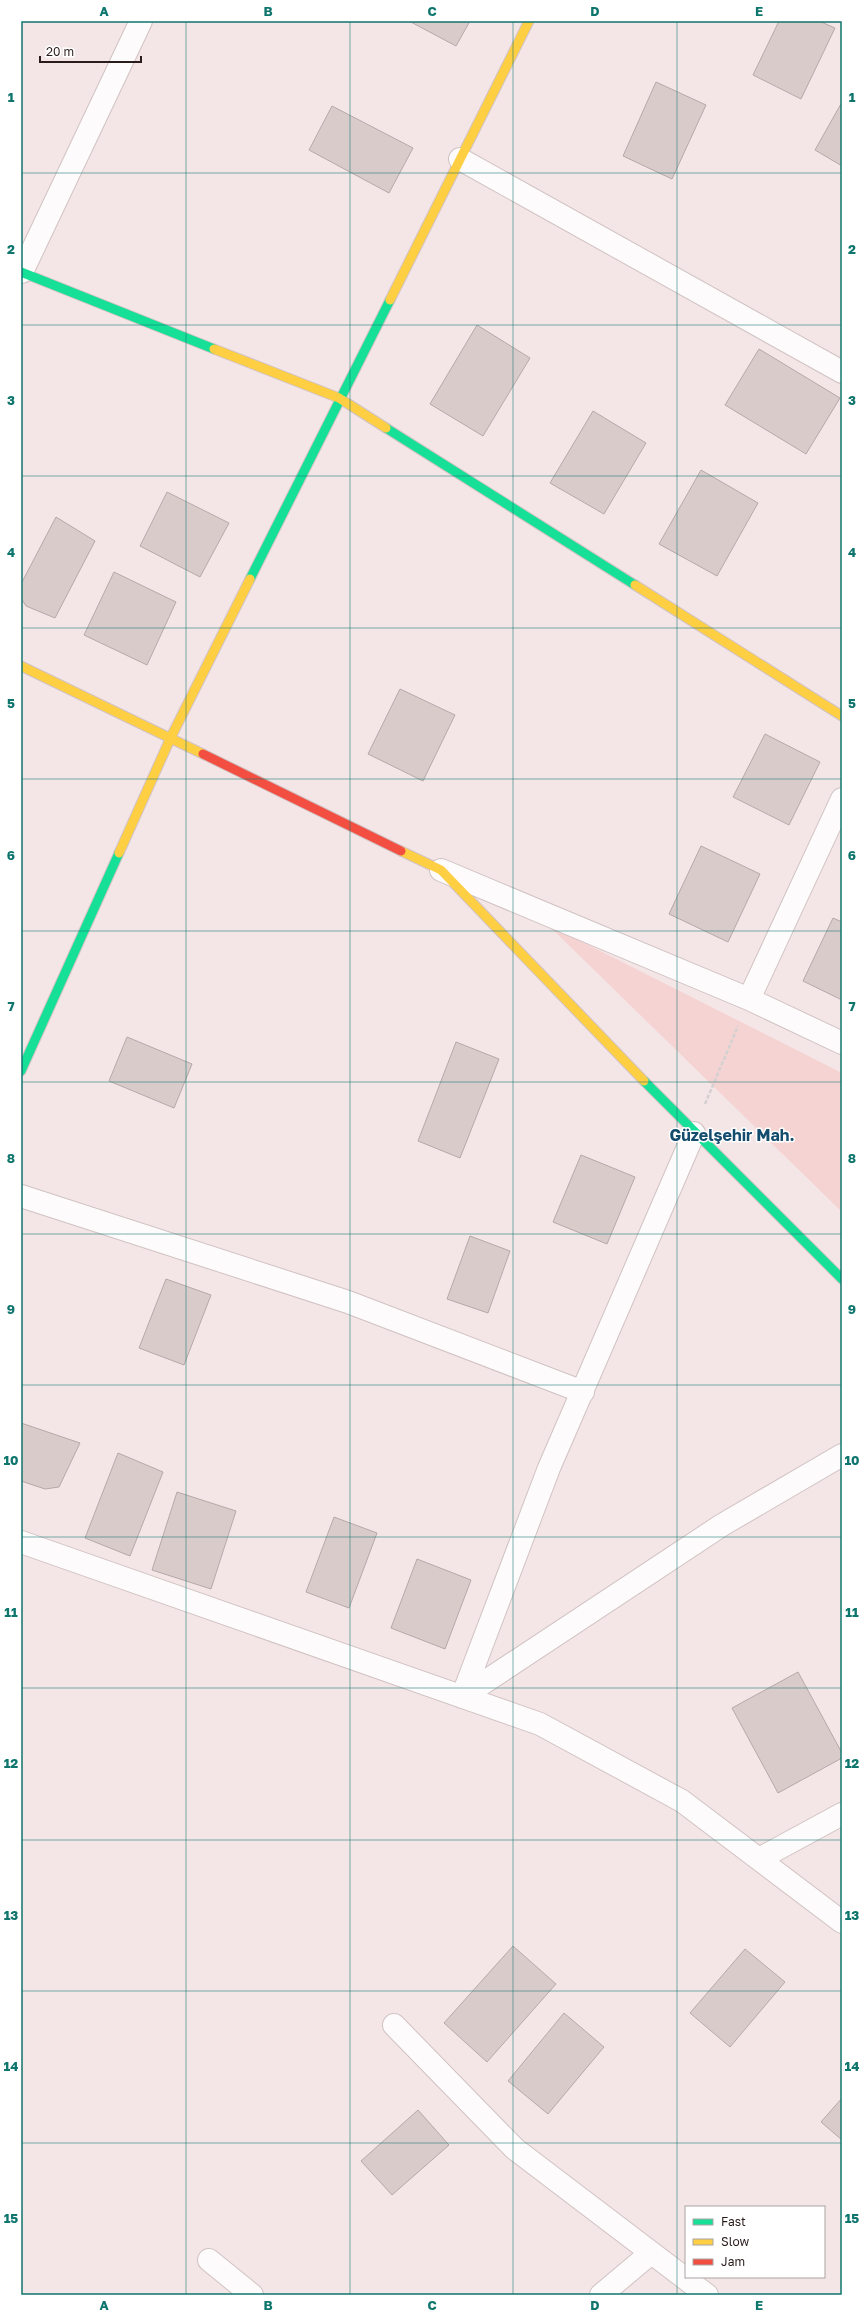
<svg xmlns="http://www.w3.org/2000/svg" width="863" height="2316" font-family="'Golos Text',sans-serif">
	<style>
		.green { fill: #f5d3d3 }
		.building { fill: #dacbcb; stroke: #b6a8a9 }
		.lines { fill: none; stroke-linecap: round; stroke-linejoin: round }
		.street-casing { stroke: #d1c2c3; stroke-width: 24 }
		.fast-casing { stroke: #d1c2c3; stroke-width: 11 }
		.slow-casing { stroke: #d1c2c3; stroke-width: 11 }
		.jam-casing { stroke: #d1c2c3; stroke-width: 11 }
		.path { stroke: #d4d0d0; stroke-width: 2.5; stroke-dasharray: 4 2; stroke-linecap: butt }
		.street { stroke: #fdfbfb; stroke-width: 22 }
		.fast { stroke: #16e098; stroke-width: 9 }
		.slow { stroke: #ffcf43; stroke-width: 9 }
		.jam { stroke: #f24e42; stroke-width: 9 }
		.grid { fill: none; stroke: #0f766e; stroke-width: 1; stroke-opacity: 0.55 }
		.labels { text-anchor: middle; stroke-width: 3; stroke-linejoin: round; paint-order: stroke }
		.district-label { font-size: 16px; font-weight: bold; fill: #144c6e; stroke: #fff }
		.neatline { fill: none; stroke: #0f766e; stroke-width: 1.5 }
		.grid-label { font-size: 13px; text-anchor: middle; font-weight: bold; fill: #0f766e }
	</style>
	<rect width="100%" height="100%" fill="#f4e6e6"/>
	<path class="green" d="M547,924l295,149v139z"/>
	<path class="building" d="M409,21h61l-14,25z
		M779,21h40l16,7 -34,71 -48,-24z
		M656,82l50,23 -34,74 -49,-23z
		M842,102v64l-27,-16z
		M332,106l81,42 -24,45 -80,-43z
		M477,325l53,33 -47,78 -53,-32z
		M759,349l81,49 -34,56 -81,-49z
		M593,411l53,32 -42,71 -54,-31z
		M701,470l57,33 -41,73 -58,-32z
		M167,492l62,31 -29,54 -60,-31z
		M56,517l39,24 -40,77 -29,-12 -5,-8v-14z
		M114,572l62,30 -29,63 -63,-30z
		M400,689l55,26 -32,66 -55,-27z
		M765,734l55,28 -31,63 -56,-28z
		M701,846l59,28 -32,68 -59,-28z
		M833,918l9,4v78l-39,-19z
		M127,1037l65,27 -18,44 -65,-27z
		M456,1042l43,17 -39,99 -42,-17z
		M581,1155l54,22 -28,67 -54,-22z
		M470,1236l40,15 -22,62 -41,-14z
		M166,1279l45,16 -27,70 -45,-17z
		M21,1423l59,20 -21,44 -14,2 -24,-8z
		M118,1453l45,19 -33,84 -45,-18z
		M177,1492l59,19 -25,78 -59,-19z
		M334,1517l43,16 -28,75 -43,-16z
		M417,1559l54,21 -26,69 -54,-21z
		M798,1672l44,81v5l-64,35 -46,-85z
		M513,1946l43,38 -69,78 -43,-39z
		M745,1949l40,33 -55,65 -40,-34z
		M564,2013l40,34 -56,67 -40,-33z
		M842,2098v42l-21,-18z
		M418,2110l31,35 -57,50 -31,-34z"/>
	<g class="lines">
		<g class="street-casing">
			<path id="street" d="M460,159l382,213
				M22,272l119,-251
				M441,870l308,129 93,44
				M749,999l93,-200
				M21,1196l327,106 235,90
				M21,1542l519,182 142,77 160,121
				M462,1697l87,-229 145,-335
				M462,1697l260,-172 120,-70
				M759,1859l83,-45
				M394,2025l121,124 192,146
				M209,2260l43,35
				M601,2295l50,-42"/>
		</g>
		<g class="fast-casing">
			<path id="fast" d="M21,272l193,77
				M386,428l249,157
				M250,579l140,-279
				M21,1071l98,-218
				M644,1081l198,198"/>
		</g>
		<g class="slow-casing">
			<path id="slow" d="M390,300l139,-279
				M214,349l125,49 47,30
				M635,585l207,131
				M21,666l182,88
				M401,851l40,19 203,211
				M119,853l52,-116 79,-158"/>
		</g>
		<g class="jam-casing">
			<path id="jam" d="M203,754l198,97"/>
		</g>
		<path class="path" d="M705,1104l33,-78"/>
		<use href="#street" class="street"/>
		<use href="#fast" class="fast"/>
		<use href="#slow" class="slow"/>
		<use href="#jam" class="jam"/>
	</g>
	<path class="grid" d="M186,21v2274M350,21v2274M513,21v2274M677,21v2274M21,173h821M21,325h821M21,476h821M21,628h821M21,779h821M21,931h821M21,1082h821M21,1234h821M21,1385h821M21,1537h821M21,1688h821M21,1840h821M21,1991h821M21,2143h821"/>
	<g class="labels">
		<g class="district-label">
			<text x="732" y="1141">Güzelşehir Mah.</text>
		</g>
	</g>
	<rect width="863" height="2316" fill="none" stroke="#ffffff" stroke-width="44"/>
	<rect x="685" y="2206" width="140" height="72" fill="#ffffff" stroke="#aaa4a4"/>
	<rect x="693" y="2219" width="20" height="6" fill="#16e098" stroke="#aaa4a4"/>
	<text x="721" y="2226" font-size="12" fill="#2b1c1c">Fast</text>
	<rect x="693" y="2239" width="20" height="6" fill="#ffcf43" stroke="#aaa4a4"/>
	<text x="721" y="2246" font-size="12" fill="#2b1c1c">Slow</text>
	<rect x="693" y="2259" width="20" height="6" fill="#f24e42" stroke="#aaa4a4"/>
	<text x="721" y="2266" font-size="12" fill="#2b1c1c">Jam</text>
	<path d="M40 56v6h101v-6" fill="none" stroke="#2b1c1c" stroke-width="2"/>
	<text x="46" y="56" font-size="12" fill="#2b1c1c" stroke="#ffffff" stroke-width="3" paint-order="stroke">20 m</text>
	<rect x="22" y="22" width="819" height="2272" class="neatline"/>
	<g class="grid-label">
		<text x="104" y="16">A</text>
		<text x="268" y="16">B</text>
		<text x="432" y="16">C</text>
		<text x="595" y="16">D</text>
		<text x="759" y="16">E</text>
		<text x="11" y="102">1</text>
		<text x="852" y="102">1</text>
		<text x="11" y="254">2</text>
		<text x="852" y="254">2</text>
		<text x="11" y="405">3</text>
		<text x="852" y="405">3</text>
		<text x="11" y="557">4</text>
		<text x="852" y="557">4</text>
		<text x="11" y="708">5</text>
		<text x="852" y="708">5</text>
		<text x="11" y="860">6</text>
		<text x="852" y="860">6</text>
		<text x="11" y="1011">7</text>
		<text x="852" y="1011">7</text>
		<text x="11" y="1163">8</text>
		<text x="852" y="1163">8</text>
		<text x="11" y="1314">9</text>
		<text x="852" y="1314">9</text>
		<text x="11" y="1465">10</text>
		<text x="852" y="1465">10</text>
		<text x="11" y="1617">11</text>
		<text x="852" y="1617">11</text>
		<text x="11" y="1768">12</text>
		<text x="852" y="1768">12</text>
		<text x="11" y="1920">13</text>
		<text x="852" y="1920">13</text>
		<text x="11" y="2071">14</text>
		<text x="852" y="2071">14</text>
		<text x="11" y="2223">15</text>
		<text x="852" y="2223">15</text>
		<text x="104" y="2310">A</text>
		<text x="268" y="2310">B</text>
		<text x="432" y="2310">C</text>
		<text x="595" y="2310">D</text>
		<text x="759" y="2310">E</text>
	</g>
</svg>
